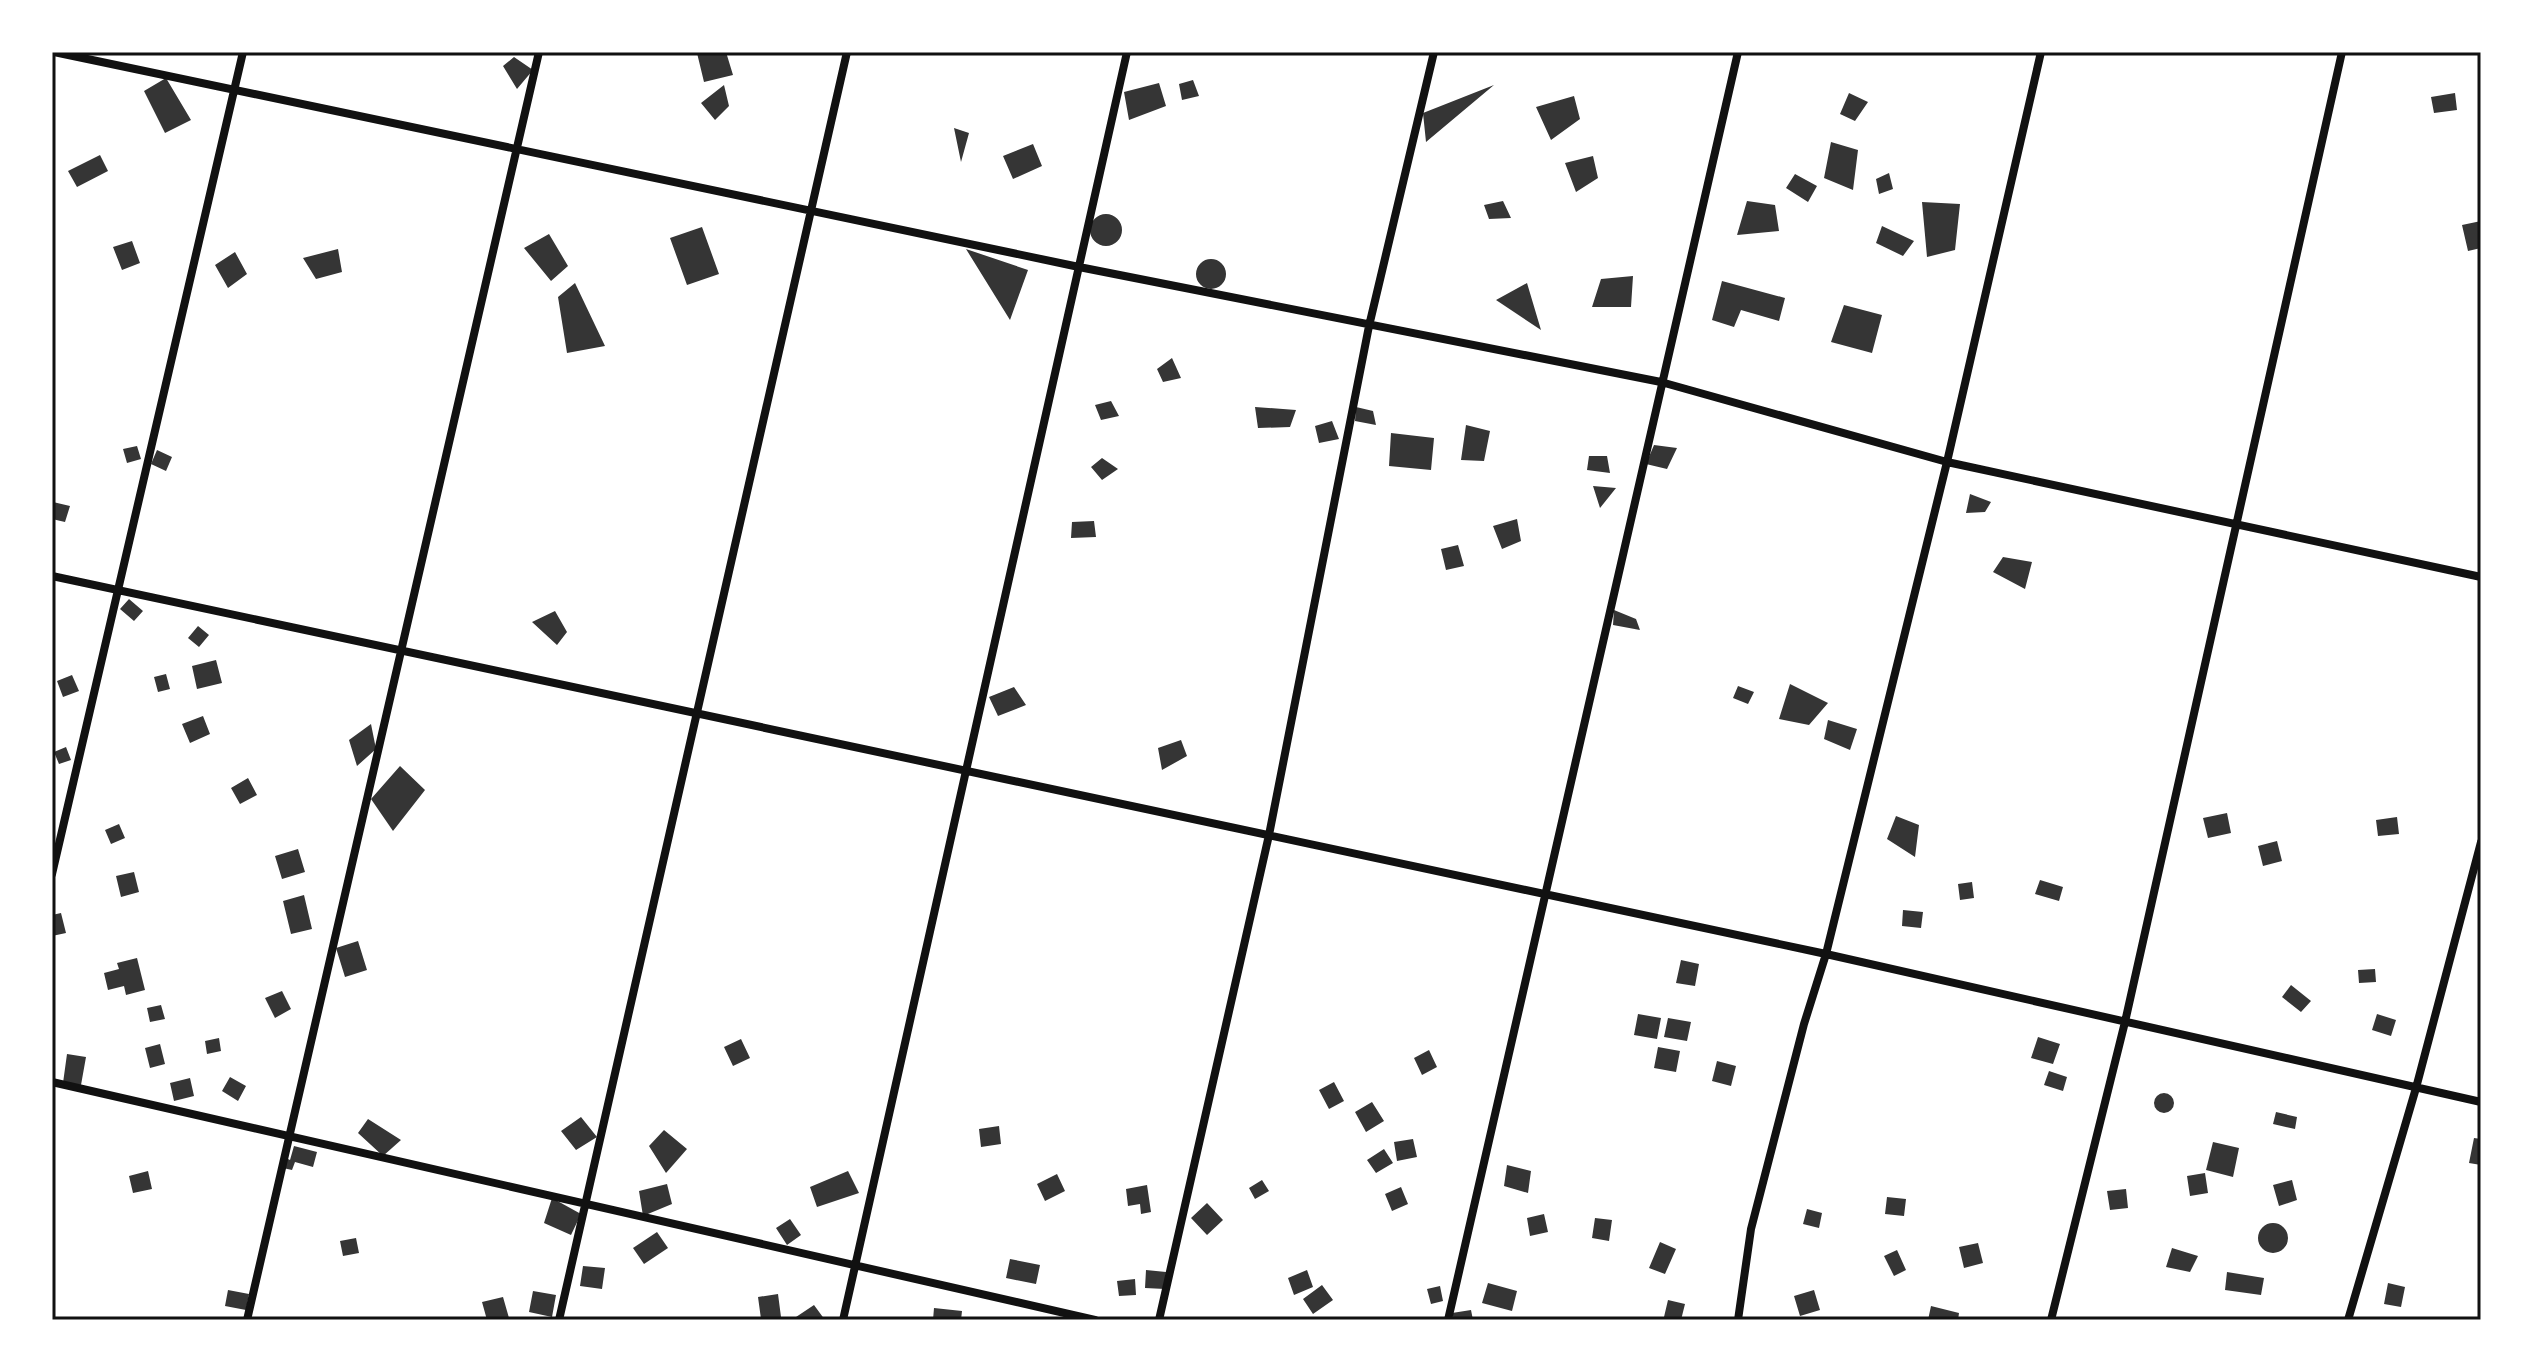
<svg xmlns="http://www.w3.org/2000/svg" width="2533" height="1372" font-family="'IBM Plex Sans',sans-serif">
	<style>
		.building { fill: #353535 }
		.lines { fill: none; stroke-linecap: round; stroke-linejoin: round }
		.minor { stroke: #111; stroke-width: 8 }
		.neatline { fill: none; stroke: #111; stroke-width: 3 }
	</style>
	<rect width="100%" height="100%" fill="#fff"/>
	<path class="building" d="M702,52h24l7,23 -29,7 -7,-29z
		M514,57l19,13 -16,19 -14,-23z
		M166,78l25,42 -26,13 -21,-42z
		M1193,80l6,16 -17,4 -3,-16z
		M1159,83l7,23 -37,14 -5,-28z
		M724,85l5,21 -14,14 -14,-17z
		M1494,85l-68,57 -3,-29z
		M1849,93l19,9 -13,19 -15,-7z
		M2455,93l2,17 -23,3 -3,-16z
		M1574,96l6,23 -29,21 -15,-33z
		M954,128l15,5 -8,29z
		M1831,142l27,8 -5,40 -29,-12z
		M1033,144l9,22 -29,13 -10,-23z
		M100,155l8,16 -31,16 -9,-16z
		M1593,156l5,22 -22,14 -11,-29z
		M1889,173l4,16 -14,5 -3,-15z
		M1795,174l22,12 -9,16 -22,-14z
		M1503,201l8,17 -22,1 -5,-14z
		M1747,201l28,4 4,26 -42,4z
		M1922,202l38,2 -5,46 -28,7z
		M1090 230a16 16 0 1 1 32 0a16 16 0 1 1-32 0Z
		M2481,221v27l-13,3 -6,-26z
		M1882,226l32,15 -11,15 -27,-13z
		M702,227l17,47 -32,11 -17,-47z
		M549,234l19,32 -17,15 -27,-33z
		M132,241l8,22 -18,7 -9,-23z
		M338,249l4,23 -26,7 -13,-21z
		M966,249l62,21 -18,50z
		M235,252l12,22 -19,14 -13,-23z
		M1196 274a15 15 0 1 1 30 0a15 15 0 1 1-30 0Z
		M1633,276l-2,31h-39l9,-28z
		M1722,281l63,17 -6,23 -38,-11 -7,17 -22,-7z
		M575,283l30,63 -38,7 -9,-56z
		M1527,283l14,47 -45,-30z
		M1844,305l38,10 -10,38 -41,-11z
		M1172,358l9,20 -18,4 -6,-13z
		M1111,401l8,15 -18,4 -6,-15z
		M1255,407l41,3 -6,17 -32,1z
		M1356,407l17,4 3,14 -21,-4z
		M1332,421l7,18 -20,4 -4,-17z
		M1466,425l24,6 -6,30 -23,-1z
		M1391,433l43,5 -3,32 -42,-4z
		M1654,445l23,3 -10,21 -21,-5z
		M137,446l4,13 -14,4 -4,-14z
		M157,450l15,7 -6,14 -15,-7z
		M1589,456h18l3,17 -23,-3z
		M1102,458l16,11 -16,11 -11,-13z
		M1593,486l23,2 -16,20z
		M1970,494l21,8 -6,10 -19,1z
		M53,502l17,4 -5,16 -13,-3z
		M1517,519l4,22 -19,8 -9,-23z
		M1094,521l2,16 -25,1 1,-16z
		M1458,545l6,21 -18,4 -5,-21z
		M2003,557l29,5 -7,27 -32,-17z
		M129,599l14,12 -9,10 -14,-12z
		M1614,610l22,9 4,11 -27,-5z
		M555,611l12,21 -10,13 -25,-23z
		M198,626l11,9 -10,12 -11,-9z
		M216,660l6,23 -25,6 -5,-23z
		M166,674l4,15 -12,3 -4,-15z
		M72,675l7,16 -16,6 -6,-16z
		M1790,684l38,19 -19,22 -30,-6z
		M1738,686l16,6 -6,12 -15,-6z
		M1014,687l12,18 -28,11 -9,-19z
		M203,716l7,18 -20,9 -8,-19z
		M1828,720l29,9 -7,21 -26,-11z
		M371,724l5,25 -19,17 -8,-26z
		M1181,740l6,16 -25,14 -4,-22z
		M66,747l5,13 -12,4 -5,-12z
		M400,766l25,24 -32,41 -22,-32z
		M248,778l9,17 -17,9 -9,-16z
		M2227,813l4,20 -23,5 -5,-20z
		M1896,816l23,9 -4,32 -28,-18z
		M2397,817l2,17 -21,2 -2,-16z
		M119,824l6,14 -14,6 -6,-14z
		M2277,841l5,20 -19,5 -5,-20z
		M298,849l7,23 -23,7 -7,-23z
		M134,872l5,20 -18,5 -5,-21z
		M2040,880l23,7 -4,14 -24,-7z
		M1972,882l2,16 -14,2 -2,-16z
		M304,895l8,34 -21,5 -8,-33z
		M1903,910l20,2 -2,16 -19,-2z
		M61,913l5,20 -14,3v-21z
		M358,941l9,29 -22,7 -9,-29z
		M137,958l8,32 -19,5 -2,-9 -16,4 -4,-17 15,-4 -2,-6z
		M1681,960l18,4 -4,22 -19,-3z
		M2375,969l1,13 -17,1 -1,-13z
		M2291,985l20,16 -10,11 -19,-15z
		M282,991l9,18 -16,9 -10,-20z
		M161,1005l4,14 -15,3 -3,-14z
		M1638,1014l23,4 -4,21 -23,-4z
		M2377,1014l19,6 -5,16 -19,-6z
		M1668,1018l23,4 -4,19 -23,-4z
		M2038,1037l22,7 -7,20 -22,-6z
		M219,1038l2,13 -14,3 -2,-13z
		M741,1039l9,19 -17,8 -9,-19z
		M160,1044l5,20 -15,4 -5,-20z
		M1658,1047l22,4 -4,21 -22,-4z
		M1429,1050l8,17 -15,8 -8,-17z
		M67,1054l19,3 -5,28 -18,-2z
		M1717,1061l19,5 -5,20 -19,-5z
		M2049,1071l18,6 -4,14 -19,-6z
		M230,1077l16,9 -8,15 -16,-10z
		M190,1078l4,18 -20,5 -4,-18z
		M1334,1082l10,19 -15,8 -10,-19z
		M2154 1103a10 10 0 1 1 20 0a10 10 0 1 1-20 0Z
		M1372,1102l12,19 -18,11 -11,-20z
		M2276,1112l21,5 -2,12 -22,-5z
		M581,1117l16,20 -21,13 -15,-19z
		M368,1119l33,21 -18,16 -25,-23z
		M999,1126l2,18 -20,3 -2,-18z
		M664,1130l23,19 -21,24 -17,-27z
		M2474,1138l7,1v26l-12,-2z
		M1413,1139l4,18 -20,4 -3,-19z
		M2213,1142l26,6 -6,29 -27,-7z
		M294,1146l23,6 -4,15 -18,-5 -3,8 -9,-2 3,-10 4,2z
		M1384,1149l9,14 -17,10 -9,-13z
		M1507,1165l24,6 -3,22 -24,-7z
		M148,1171l4,18 -19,4 -4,-17z
		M848,1171l11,22 -42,14 -7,-20z
		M2205,1173l3,20 -18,3 -3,-20z
		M1057,1174l8,17 -20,10 -8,-17z
		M1262,1180l7,11 -14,8 -6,-11z
		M2292,1180l5,20 -18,6 -6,-21z
		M667,1184l5,20 -29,12 -4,-25z
		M1147,1185l4,27 -10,2 -1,-10 -12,2 -2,-17z
		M1401,1187l7,17 -16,7 -7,-17z
		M2126,1189l2,19 -18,2 -3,-19z
		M1887,1197l19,2 -2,17 -19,-2z
		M552,1198l29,16 -10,21 -27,-12z
		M1207,1203l16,17 -16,15 -16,-17z
		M1807,1209l15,4 -3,15 -16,-4z
		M1544,1214l4,18 -18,4 -3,-18z
		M1595,1218l17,2 -3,21 -17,-3z
		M790,1219l11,16 -14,10 -11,-17z
		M2258 1238a15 15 0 1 1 30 0a15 15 0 1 1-30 0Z
		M657,1232l11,16 -24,16 -11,-16z
		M356,1238l3,15 -16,3 -3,-15z
		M1660,1242l16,7 -11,25 -16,-6z
		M1978,1243l5,20 -19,5 -5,-21z
		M2172,1248l26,8 -8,16 -24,-5z
		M1897,1250l9,20 -12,6 -10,-20z
		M1010,1259l30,6 -4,19 -30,-6z
		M583,1266l22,2 -3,21 -22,-3z
		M1146,1270l20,2 -1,17 -20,-1z
		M1307,1270l6,17 -19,8 -6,-17z
		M2227,1272l37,6 -3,17 -36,-5z
		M1135,1279l1,16 -17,1 -2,-15z
		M1488,1283l29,8 -5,20 -30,-8z
		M2388,1283l17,4 -4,20 -17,-3z
		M1322,1285l11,15 -20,14 -10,-15z
		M1440,1286l3,15 -12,3 -4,-15z
		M228,1290l21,4 -3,16 -21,-4z
		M1814,1290l6,20 -20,6 -6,-20z
		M533,1291l23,4 -4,22 -23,-5z
		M778,1294l3,23 -20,2 -3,-22z
		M503,1297l6,21 -22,2 -5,-18z
		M1668,1300l17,4 -4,16 -17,-3z
		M814,1305l11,15h-27l-2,-3z
		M1931,1306l28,7 -1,7h-30z
		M934,1308l28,3 -1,9h-28z
		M1471,1310l2,10h-19l-2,-7z"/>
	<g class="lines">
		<path class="minor" d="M54,52l1025,215 582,115 286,80 534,115
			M52,576l1774,378 655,148
			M52,874l191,-822
			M52,1082l1043,238
			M247,1320l292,-1268
			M559,1320l288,-1268
			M843,1320l284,-1268
			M1159,1320l110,-485 100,-509 65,-274
			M1448,1320l290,-1268
			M1738,1320l13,-91 53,-205 22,-70 121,-492 94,-410
			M2051,1320l74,-298 217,-970
			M2348,1320l68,-232 65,-246"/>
	</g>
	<rect width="2533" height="1372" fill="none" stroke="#ffffff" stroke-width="108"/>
	<rect x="54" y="54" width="2425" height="1264" class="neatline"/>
</svg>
